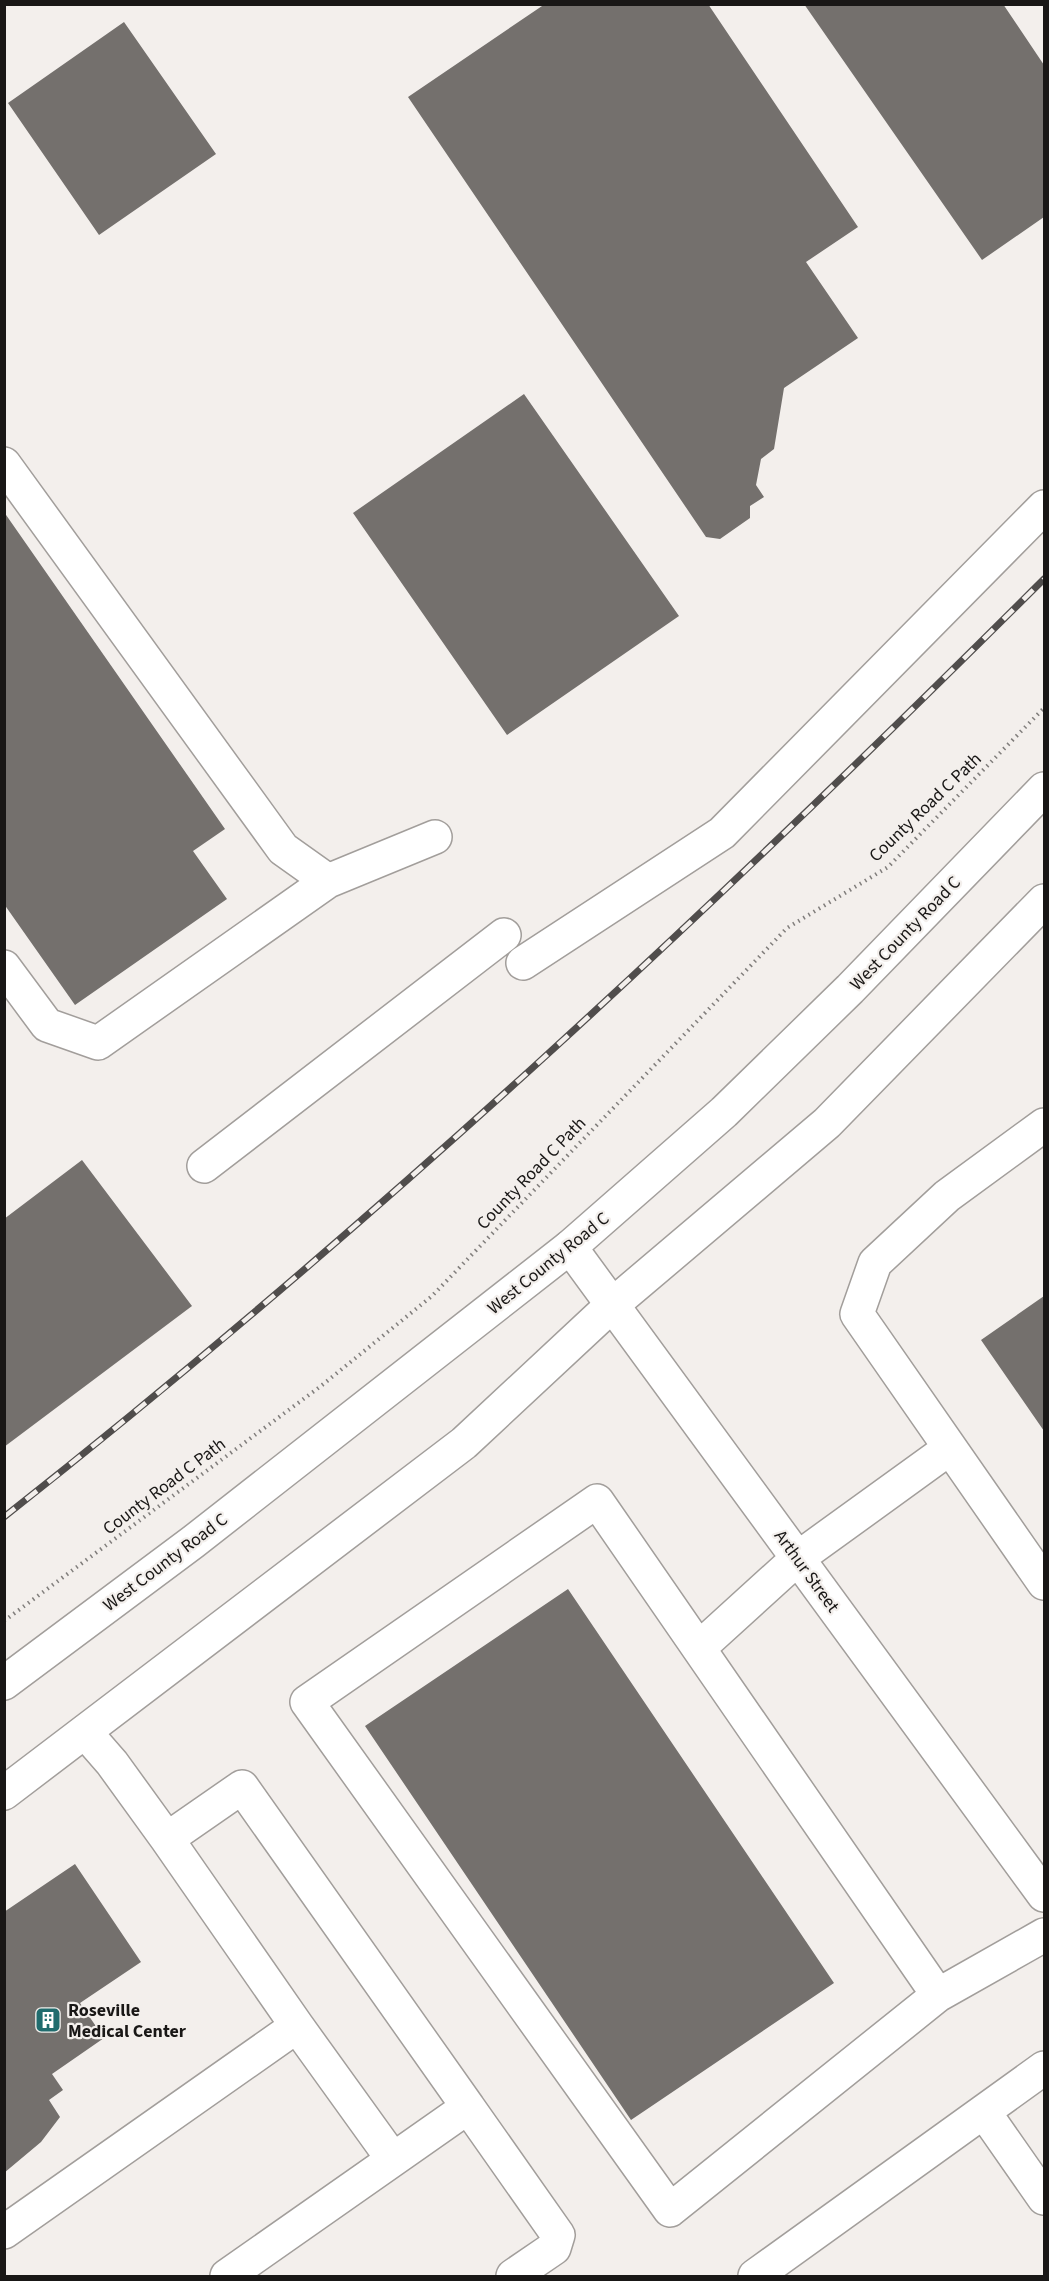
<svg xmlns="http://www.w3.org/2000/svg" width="1049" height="2281" font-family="'Source Sans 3',sans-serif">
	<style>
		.building { fill: #74706d }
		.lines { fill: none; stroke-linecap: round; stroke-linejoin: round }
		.minor-casing { stroke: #a29e9b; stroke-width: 36 }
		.major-casing { stroke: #a29e9b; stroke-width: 36 }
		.path { stroke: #817e7c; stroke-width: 4; stroke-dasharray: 1.5 4.5; stroke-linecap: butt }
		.minor { stroke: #fff; stroke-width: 33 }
		.major { stroke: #fff; stroke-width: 33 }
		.rail-casing { stroke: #504d4c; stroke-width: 7 }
		.rail { stroke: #f3efec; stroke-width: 4.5; stroke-dasharray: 14; stroke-linecap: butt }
		.labels { text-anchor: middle; stroke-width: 4.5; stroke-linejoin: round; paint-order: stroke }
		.street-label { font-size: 18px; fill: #191716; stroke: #f3efec }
		.poi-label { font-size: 18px; font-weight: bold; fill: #191716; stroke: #f3efec; text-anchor: start }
	</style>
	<rect width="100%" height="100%" fill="#f3efec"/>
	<path class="building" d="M545,4h163l150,223 -52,35 52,76 -74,50 -10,61 -13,10 -5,26 8,12 -14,9v12l-30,21 -14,-2 -298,-440z
		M804,4h199l41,61v152l-62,43z
		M124,22l92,132 -117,81 -91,-132z
		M524,394l155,222 -172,119 -154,-222z
		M4,512l221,317 -32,22 34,48 -152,106 -71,-101z
		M82,1160l110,146 -188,141v-228z
		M1044,1296v135l-63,-91z
		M568,1589l266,394 -203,137 -266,-394z
		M75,1864l66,98 -61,41 24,35 -52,36 11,16 -14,10 11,17 -19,25 -37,31v-261z"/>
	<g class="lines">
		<g class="minor-casing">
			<path id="minor" d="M4,464l279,385 45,32
				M523,963l199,-130 322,-326
				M4,967l43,58 51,18 230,-162 107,-44
				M1044,1125l-97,71 -72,67 -18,51 187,269
				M204,1166l300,-231
				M570,1247l474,648
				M699,1648l99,-90 152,-110
				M85,1732l27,31 55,76 75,-52 226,320 -241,169
				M167,1839l130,187
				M938,1995l-341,-494 -290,201 363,508 268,-215 106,-60
				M468,2107l90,128 -4,13 -41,28
				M984,2112l60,86
				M4,2232l293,-206 95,132
				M755,2276l289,-208"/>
		</g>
		<g class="major-casing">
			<path id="major" d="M4,1683l189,-141 377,-295 154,-135 126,-123 194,-200
				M4,1793l460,-350 147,-137 216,-183 217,-222"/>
		</g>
		<path class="path" d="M4,1621l317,-235 111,-90 355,-368 101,-61 156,-159"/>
		<use href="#minor" class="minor"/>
		<use href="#major" class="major"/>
		<g class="rail-casing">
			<path id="rail" d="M4,1517c369,-291 708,-607 1040,-938"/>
		</g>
		<use href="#rail" class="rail"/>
	</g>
	<defs>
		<g id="building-square" transform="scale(1.35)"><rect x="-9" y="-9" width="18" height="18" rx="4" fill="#206c6e" stroke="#f3efec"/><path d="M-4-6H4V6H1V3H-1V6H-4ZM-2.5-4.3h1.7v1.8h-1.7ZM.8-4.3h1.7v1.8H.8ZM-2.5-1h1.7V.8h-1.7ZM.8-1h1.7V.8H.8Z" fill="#fff"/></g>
	</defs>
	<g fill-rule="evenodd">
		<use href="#building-square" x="48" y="2020"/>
	</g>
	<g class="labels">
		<g class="street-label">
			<text transform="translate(925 807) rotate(-44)" y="6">County Road C Path</text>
			<text transform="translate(905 933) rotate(-46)" y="6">West County Road C</text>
			<text transform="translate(531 1173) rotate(-46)" y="6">County Road C Path</text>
			<text transform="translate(548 1263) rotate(-39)" y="6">West County Road C</text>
			<text transform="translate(164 1486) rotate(-37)" y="6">County Road C Path</text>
			<text transform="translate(165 1562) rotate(-37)" y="6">West County Road C</text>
			<text transform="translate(807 1571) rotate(54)" y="6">Arthur Street</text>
		</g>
		<g class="poi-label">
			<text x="68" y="2016">Roseville<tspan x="68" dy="21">Medical Center</tspan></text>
		</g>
	</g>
	<rect width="1049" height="2281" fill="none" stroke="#191716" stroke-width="12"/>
</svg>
